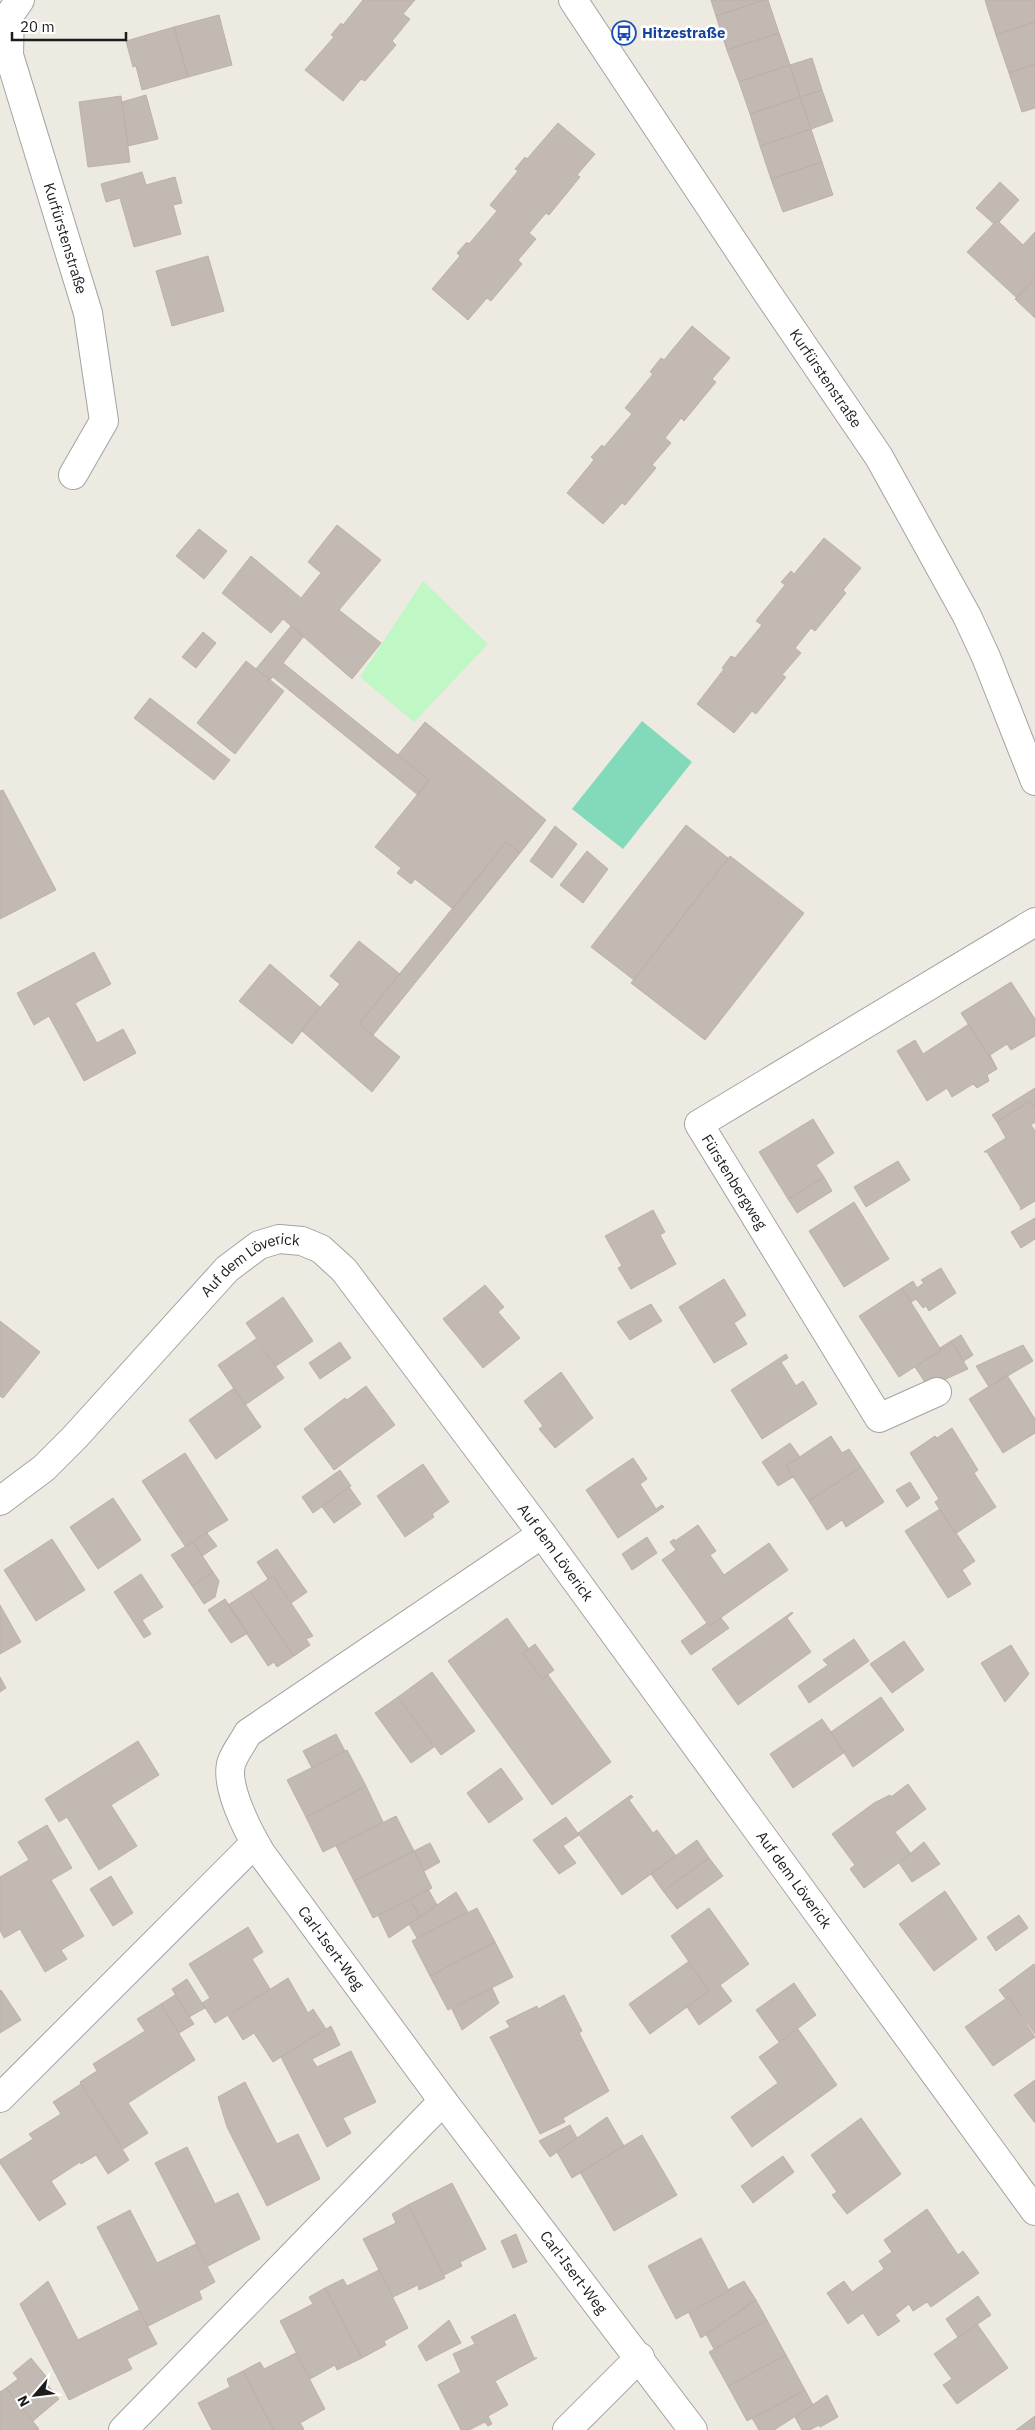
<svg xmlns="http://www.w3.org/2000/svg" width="1035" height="2430" font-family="'IBM Plex Sans',sans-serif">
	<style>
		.park { fill: #bff7c5 }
		.pitch { fill: #82dabb }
		.building { fill: #c1b9b2; stroke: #beb1a5 }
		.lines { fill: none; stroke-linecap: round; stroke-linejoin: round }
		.minor-casing { stroke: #a3a3a3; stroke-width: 30 }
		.minor { stroke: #fff; stroke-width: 28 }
		.labels { text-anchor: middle; stroke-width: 5; stroke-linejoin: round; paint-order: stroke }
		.transit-label { font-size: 15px; font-weight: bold; fill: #164399; stroke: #fff; text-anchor: start }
		.street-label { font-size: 15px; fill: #1c1c1c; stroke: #fff }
	</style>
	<rect width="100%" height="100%" fill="#edeae2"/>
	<path class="park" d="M423,581l65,63 -74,78 -54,-45z"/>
	<path class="pitch" d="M642,721l50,41 -69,87 -51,-40z"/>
	<path class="building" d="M363,0h52l-12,14 7,5 -18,22 4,4 -31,36 -4,-2 -18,22 -38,-31 29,-33 -3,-2 10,-12 2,2z
		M711,0h53l-48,16z
		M764,0h4l11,33 -52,17 -11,-34z
		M985,0h50v22l-39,13z
		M219,15l13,50 -44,12 -14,-50z
		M1035,22v42l-26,9 -13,-38z
		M174,27l14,50 -46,13 -6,-24 -3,1 -7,-26z
		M779,33l11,32 -51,17 -12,-32z
		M812,58l10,32 -22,7 -10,-32z
		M1035,64v44l-13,4 -13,-39z
		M790,65l10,32 -50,17 -11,-32z
		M822,90l11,31 -22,8 -11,-32z
		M146,95l12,44 -30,7 -6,-44z
		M121,96l9,66 -42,5 -9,-65z
		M800,97l11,32 -51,17 -10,-32z
		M558,123l37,31 -18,21 3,2 -31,38 -3,-2 -17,20 7,6 -18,21 4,4 -31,37 -4,-3 -19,22 -36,-31 28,-33 -3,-3 10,-11 2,2 28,-33 -7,-6 28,-34 -3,-2 10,-12 2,2z
		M811,129l11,33 -51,17 -11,-33z
		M822,162l11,33 -50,17 -12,-33z
		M142,172l4,13 29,-8 7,26 -9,2 8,29 -47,13 -14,-49 -14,4 -5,-18z
		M1000,182l19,18 -20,22 -2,-2 -3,4 -18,-16z
		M997,220l26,25 12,-13v46l-18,20 -50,-46z
		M208,256l16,55 -52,15 -16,-55z
		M1035,278v40l-20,-19z
		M692,326l38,32 -18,21 4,3 -32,39 -3,-3 -16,20 6,5 -19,22 4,3 -31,37 -3,-2 -19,21 -36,-31 27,-33 -3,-3 11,-12 2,2 28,-33 -7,-6 28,-34 -3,-2 11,-14 3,2z
		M337,525l44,35 -42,50 42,33 -29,36 -69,-60 -12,14 -49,-40 29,-37 50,42 20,-25 -13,-11z
		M199,529l28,22 -23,28 -28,-23z
		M824,538l37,30 -18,22 3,3 -31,38 -4,-3 -16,20 6,5 -19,22 4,2 -30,37 -4,-3 -18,22 -37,-29 27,-35 -2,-1 9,-12 4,2 27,-33 -6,-4 29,-36 -4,-3 10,-11 3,3z
		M291,626l13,10 -21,27 146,117 -11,15 -145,-118 -3,3 -14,-11z
		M203,632l13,11 -20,25 -14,-11z
		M246,661l38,30 -49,63 -38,-31z
		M150,698l80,62 -16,20 -80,-62z
		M425,722l121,98 -26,33 -14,-11 -53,67 -38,-30 -4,5 -14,-11 4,-5 -26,-21 54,-67 -31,-25z
		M3,790l53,100 -56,29v-128z
		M686,825l42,33 -94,122 -43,-33z
		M555,826l22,18 -25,34 -22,-17z
		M506,842l14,11 -147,182 -14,-11z
		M587,851l21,18 -25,34 -23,-18z
		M730,856l74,57 -99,127 -74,-57z
		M359,941l41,33 -41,50 41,33 -28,35 -71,-62 39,-46 -10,-8z
		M94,952l17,32 -36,19 22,40 26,-14 13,24 -52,28 -35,-65 -15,9 -17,-32z
		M270,964l50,43 -28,37 -53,-43z
		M1011,982l24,37v17l-24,14 -4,-6 -17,11 7,14 -36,-56z
		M969,1024l28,45 -10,6 2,6 -12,7 -4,-4 -21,13 -5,-9 -20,13 -30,-50 18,-11 8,14z
		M1035,1088v21l-5,-8 -33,21 -5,-7z
		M1030,1101l5,8v13l-4,3 4,6v70l-15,9 1,-2 -34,-56h-3l22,-14 -9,-16z
		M813,1119l21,34 -18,12 8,12 -36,22 -29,-47z
		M898,1161l12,19 -44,27 -12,-20z
		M824,1177l8,14 -35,22 -9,-14z
		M854,1202l35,57 -45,28 -35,-56z
		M653,1210l12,22 -5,3 16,29 -45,25 -13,-21 4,-2 -17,-30z
		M1035,1218v21l-14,9 -10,-16z
		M941,1268l15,25 -27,18 -3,-5 -3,2 -7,-9 -5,3 -9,-14 11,-7 4,7 7,-5 -3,-3z
		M724,1279l22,36 -12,8 13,21 -33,19 -35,-56z
		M485,1285l19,22 -6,5 22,26 -37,30 -40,-49z
		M902,1288l39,62 -42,27 -40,-61z
		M283,1297l30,44 -37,25 -30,-43z
		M651,1304l11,17 -32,19 -13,-18z
		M0,1321l40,31 -37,46 -3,-2z
		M961,1335l12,20 -9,6 -13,-20z
		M256,1339l28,39 -39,27 -27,-40z
		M951,1341l17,28 -40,18 -13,-20 26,-17 -1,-2z
		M340,1342l11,16 -31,21 -11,-16z
		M1023,1345l10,16 -44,26 -13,-21z
		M786,1354l2,4 -7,4 15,24 7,-5 14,23 -55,35 -31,-49z
		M561,1372l32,46 -38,30 -16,-19 4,-3 -19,-25z
		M1007,1375l28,44v14l-32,20 -34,-54z
		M366,1386l29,39 -61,45 -30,-41 41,-31 2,2z
		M234,1388l27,39 -45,32 -27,-39z
		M952,1428l26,42 -4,3 22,34 -41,27 -20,-32 4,-3 -29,-46 25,-17 2,2z
		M831,1436l11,17 7,-4 12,18 -52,34 -23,-35z
		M790,1443l10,14 -14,9 7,11 -15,9 -16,-24z
		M185,1453l43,67 -43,26 -43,-65z
		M633,1458l14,21 -7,5 16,25 6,-4 2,2 -46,31 -32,-48z
		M423,1464l26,38 -17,12 2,3 -29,20 -28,-41z
		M861,1467l23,35 -38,25 -4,-7 -15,10 -18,-29z
		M340,1470l11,16 -38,27 -11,-16z
		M910,1482l10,16 -13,9 -11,-17z
		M349,1487l12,17 -27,19 -12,-16z
		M113,1498l28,42 -43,29 -28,-42z
		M940,1509l35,52 -13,9 9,14 -23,14 -43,-67z
		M698,1525l18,26 -6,4 14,20 45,-32 19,27 -79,56 -47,-66 14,-10 -6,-8 4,-3 1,2z
		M207,1533l10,13 -15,10 -9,-14z
		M647,1537l10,16 -25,17 -10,-16z
		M52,1539l33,51 -49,31 -32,-51z
		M193,1542l20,30 -21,14 -21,-31z
		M277,1549l30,43 -16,11 -18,-27 -5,3 -11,-17z
		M213,1572l6,9 -4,16 -11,7 -12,-18z
		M141,1574l22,33 -21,13 9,14 -7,4 -30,-46z
		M273,1576l40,60 -7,3 4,6 -16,11 -44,-65z
		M250,1591l44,65 -17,11 -3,-5 -6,4 -40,-61z
		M225,1599l23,34 -17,10 -23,-33z
		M0,1605l21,37 -21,12z
		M792,1612l1,1 -6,5 24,34 -73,53 -26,-36z
		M507,1618l22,31 -6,4 19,26 6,-4 63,87 -59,43 -104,-144z
		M721,1618l8,10 -38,27 -10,-14 26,-18 2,3z
		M854,1639l15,22 -60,42 -11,-17 30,-21 -5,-5z
		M904,1641l20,29 -32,23 -22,-29z
		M535,1644l19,26 -12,9 -19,-26z
		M1011,1645l18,29 -24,28 -24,-39z
		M432,1672l43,59 -34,24 -43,-58z
		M0,1677l6,11 -6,4z
		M398,1697l36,50 -23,16 -36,-50z
		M881,1697l23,33 -51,37 -22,-35z
		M822,1719l23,33 -52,36 -23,-34z
		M336,1734l9,17 -33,17 -9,-17z
		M138,1741l21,34 -48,30 26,41 -38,24 -32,-53 -8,5 -14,-23z
		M347,1750l19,36 -60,31 -19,-37z
		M501,1768l22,31 -34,24 -22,-30z
		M908,1784l18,25 -31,23 16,22 -47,34 -14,-19 5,-4 -23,-31 42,-31 16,-8 1,2z
		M366,1786l17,36 -60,30 -17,-35z
		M631,1795l2,2 -4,3 24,33 4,-3 19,26 -54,39 -44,-62z
		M396,1816l18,35 -60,30 -18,-35z
		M566,1817l13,18 -16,11 13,17 -17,11 -26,-34z
		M47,1825l25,43 -21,12 33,56 -23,14 6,9 -22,13 -25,-43 -16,9 -4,-8v-53l29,-17 -11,-18z
		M697,1840l12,18 -46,33 -12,-17z
		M924,1842l16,22 -28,18 -13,-19z
		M430,1843l10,19 -16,9 -10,-20z
		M414,1851l18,37 -59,30 -19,-37z
		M709,1858l14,18 -46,33 -14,-18z
		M111,1876l22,37 -20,13 -23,-37z
		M428,1889l9,16 -17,12 -10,-18z
		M945,1891l32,48 -43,32 -35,-47z
		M456,1892l12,20 -51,26 -8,-14z
		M410,1899l10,18 -31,21 -11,-23z
		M477,1908l18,34 -65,34 -18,-35z
		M709,1908l40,56 -29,21 12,16 -33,24 -12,-18 22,-16 -38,-55z
		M1019,1915l9,13 -32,23 -9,-14z
		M248,1927l15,25 -11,7 18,30 -55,34 -13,-20 8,-5 -21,-34z
		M495,1942l18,35 -65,33 -18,-34z
		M688,1962l21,29 -59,43 -21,-30z
		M1034,1964l1,2v68l-27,-37 -3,1 -6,-8z
		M288,1978l20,35 5,-4 13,20 -53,33 -19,-29 -11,7 -15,-24z
		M187,1979l18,29 -16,9 -17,-28z
		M794,1983l22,32 -37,27 -23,-32z
		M492,1988l7,15 -37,27 -10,-21z
		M1,1990l20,30 -21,13v-42z
		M175,1995l19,29 -15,9 -18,-29z
		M564,1995l18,36 -3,2 30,58 -46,27 2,4 -25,12 -50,-97 20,-10 -4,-6 31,-15 1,3z
		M1008,1997l27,40 -42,29 -28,-39z
		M161,2004l34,56 -67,43 20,30 -25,16 -43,-67 17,-11 -4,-7 52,-33 -8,-12z
		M331,2026l9,19 -28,14 5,8 34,-16 25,51 -33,16 8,15 -24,14 -46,-90z
		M798,2029l39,56 -85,62 -21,-30 47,-34 -19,-26z
		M1035,2080v43l-21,-28z
		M245,2082l32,62 21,-10 22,45 -53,27 -40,-79 -9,-30z
		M81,2084l48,76 -21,14 -12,-19 -15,9 -1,-2 -29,19 15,23 -27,17 -39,-58v-3l33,-21 -4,-5 32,-20 -8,-12z
		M607,2117l17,29 -52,32 -15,-26z
		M861,2118l40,56 -54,40 -15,-19 5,-3 -26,-37z
		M570,2125l7,13 -27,19 -11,-16z
		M642,2135l35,60 -63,36 -34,-59z
		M187,2147l28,57 23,-11 22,46 -52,27 -53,-103z
		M783,2156l11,16 -41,31 -12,-17z
		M452,2183l34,66 -26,13 2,4 -18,9 -36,-70z
		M408,2205l37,73 -26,12 -1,-5 -25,12 -30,-58 33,-16 -4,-9z
		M927,2209l31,46 5,-4 16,22 -48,34 -4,-5 -14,9 -4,-7 -14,11 5,6 -22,15 -15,-23 -15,11 -21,-31 17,-12 8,11 32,-23 -5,-8 13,-9 -8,-12z
		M130,2210l27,53 39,-19 19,38 -16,9 3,8 -54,27 -51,-99z
		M516,2234l11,28 -14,6 -12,-27z
		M701,2238l28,53 -53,28 -28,-53z
		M379,2270l29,58 -24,13 2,4 -24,13 -37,-70 18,-9 4,7z
		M48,2281l30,59 61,-30 18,34 -30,15 5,10 -63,31 -49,-96z
		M744,2281l12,19 -55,38 -12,-25 40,-22v-2z
		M325,2288l37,70 -25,12 -2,-5 -25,14 -30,-58 33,-17 -4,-7z
		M978,2296l13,19 -33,22 -12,-18z
		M756,2300l11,20 -53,29 -8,-15z
		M515,2314l19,44h3l-42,23 13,24 -20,11 4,8 -4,2 -3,-4 -16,8h-8l-23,-45 23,-13 -8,-18 22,-10 -4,-7z
		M449,2320l12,23 -35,18 -8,-15z
		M767,2320l19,35 -58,31 -19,-34z
		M977,2324l31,44 -51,36 -14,-19 9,-6 -18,-25z
		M296,2353l29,56 -25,14 4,6 -2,1h-28l-31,-59 17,-9 4,7z
		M786,2355l19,35 -58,31 -19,-35z
		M31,2358l18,22 -3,3 13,16 -26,22 -27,-33 12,-9 -5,-6z
		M243,2371l31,59h-62l-14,-27 32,-16 -3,-8z
		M6,2388l33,41 -2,1h-37v-38z
		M805,2390l8,15 -39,25h-15l-7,-12z
		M827,2395l11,22 -18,10 -1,-2 -9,5h-8l-7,-13z
		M1035,2416v14h-19z"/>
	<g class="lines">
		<g class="minor-casing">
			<g id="minor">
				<path id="s1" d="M20,0l-10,14 -1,41 79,258 16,108 -31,54"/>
				<path id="s2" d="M573,0l193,291 113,166 88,159 19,41 49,124"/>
				<path d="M937,1392l-58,26 -180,-294 336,-202"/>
				<path id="s3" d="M0,1501l44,-33 31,-31 152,-168 32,-24 20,-6 23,2 19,8 23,21 198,264 493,677"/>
				<path id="s4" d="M542,1534l-294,199c-5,9 -12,18 -16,28 -9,23 17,72 29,92l182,248 250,329"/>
				<path d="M0,2098l255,-255"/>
				<path d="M123,2430l320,-329"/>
				<path d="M567,2430l73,-73"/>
			</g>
		</g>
		<use href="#minor" class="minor"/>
	</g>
	<defs>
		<g id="bus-ring" transform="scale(1.25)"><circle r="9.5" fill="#fff" stroke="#1a4fb4" stroke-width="1.5"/><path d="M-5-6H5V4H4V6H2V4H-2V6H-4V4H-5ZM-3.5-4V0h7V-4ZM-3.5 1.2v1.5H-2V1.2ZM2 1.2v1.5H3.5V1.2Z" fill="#1a4fb4"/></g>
	</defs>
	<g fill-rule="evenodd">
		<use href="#bus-ring" x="624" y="33"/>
	</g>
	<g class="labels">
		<g class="transit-label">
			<text x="642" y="38">Hitzestraße</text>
		</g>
		<g class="street-label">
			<text dy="5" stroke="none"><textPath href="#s1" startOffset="250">Kurfürstenstraße</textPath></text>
			<text dy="5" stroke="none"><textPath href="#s2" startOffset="455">Kurfürstenstraße</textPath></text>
			<text transform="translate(734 1182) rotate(58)" y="5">Fürstenbergweg</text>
			<text dy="5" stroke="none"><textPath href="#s3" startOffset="349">Auf dem Löverick</textPath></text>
			<text dy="5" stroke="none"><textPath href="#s3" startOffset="814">Auf dem Löverick</textPath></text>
			<text dy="5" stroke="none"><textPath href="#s3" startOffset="1219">Auf dem Löverick</textPath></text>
			<text dy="5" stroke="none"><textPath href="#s4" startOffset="604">Carl-Isert-Weg</textPath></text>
			<text dy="5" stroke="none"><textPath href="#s4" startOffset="1009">Carl-Isert-Weg</textPath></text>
		</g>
	</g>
	<g transform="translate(35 2395) rotate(242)" stroke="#ffffff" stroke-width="4" paint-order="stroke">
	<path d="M0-4L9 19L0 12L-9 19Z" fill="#1c1c1c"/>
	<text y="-8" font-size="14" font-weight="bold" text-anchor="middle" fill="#1c1c1c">N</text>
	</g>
	<path d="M12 32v8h114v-8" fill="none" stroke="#1c1c1c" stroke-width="2.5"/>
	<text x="20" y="32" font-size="15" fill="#1c1c1c" stroke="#ffffff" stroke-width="4" paint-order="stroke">20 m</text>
</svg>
